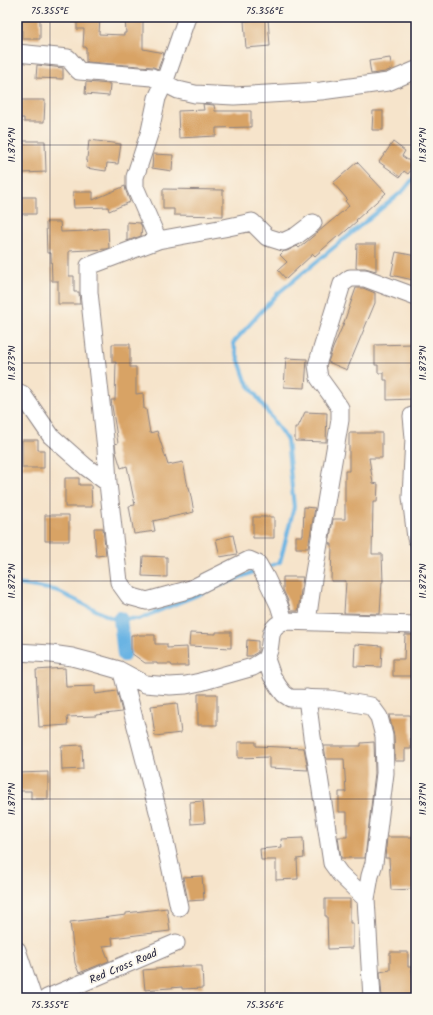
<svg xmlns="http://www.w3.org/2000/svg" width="433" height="1015" font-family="Kalam,sans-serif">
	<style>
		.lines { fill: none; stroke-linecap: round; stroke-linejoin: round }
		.stream { stroke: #6bb4e3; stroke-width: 4 }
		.canal { stroke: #6bb4e3; stroke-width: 14 }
		.building { fill: #d8a365 }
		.minor-casing { stroke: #8c8383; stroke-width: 19 }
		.minor { stroke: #fff; stroke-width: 17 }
		.ticks { fill: none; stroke: #22223b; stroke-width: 1; stroke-opacity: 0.45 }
		.labels { text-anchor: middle; stroke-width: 4; stroke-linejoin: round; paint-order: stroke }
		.street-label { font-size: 11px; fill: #22223b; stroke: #fbf7ec }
		.neatline { fill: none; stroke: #22223b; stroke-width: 1.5 }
		.ticks-label { font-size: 10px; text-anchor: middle; fill: #22223b }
	</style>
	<rect width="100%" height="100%" fill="#fbf7ec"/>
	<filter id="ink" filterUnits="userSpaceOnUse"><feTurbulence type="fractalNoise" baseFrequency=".025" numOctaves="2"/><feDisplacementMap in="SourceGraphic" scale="8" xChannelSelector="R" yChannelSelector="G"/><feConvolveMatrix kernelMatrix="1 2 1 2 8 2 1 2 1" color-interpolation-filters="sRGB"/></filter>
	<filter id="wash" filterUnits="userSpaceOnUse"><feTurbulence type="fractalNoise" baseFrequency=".012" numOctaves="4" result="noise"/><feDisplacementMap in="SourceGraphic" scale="16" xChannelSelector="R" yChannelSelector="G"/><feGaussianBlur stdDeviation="0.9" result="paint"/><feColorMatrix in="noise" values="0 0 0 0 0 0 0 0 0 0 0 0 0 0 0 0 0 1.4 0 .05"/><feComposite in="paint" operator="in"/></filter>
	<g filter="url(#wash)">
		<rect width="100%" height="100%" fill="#f6e4cb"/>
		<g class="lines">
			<path class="stream" d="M265,568l15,-6 14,-55 -7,-67 -41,-59 -13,-38 44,-49 127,-104 12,-15
				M17,584l38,6 57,28 27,1 117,-48"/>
			<path class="canal" d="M120,618l4,37"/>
		</g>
		<g id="blocks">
			<path class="building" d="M22,17h18v22h-18z
				M77,17h23l-1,17 25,1v-2h2l-1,-16h18v32l21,4 -6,16 -5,-2 -67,-5v-15h-3l1,-18h-7z
				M268,19l2,27 -24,2 -2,-27z
				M390,58l2,11 -7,3 -14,2 -2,-13z
				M37,65l26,3v11l-27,-1z
				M86,82l24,2 -1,12 -24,-2z
				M17,100h28l-1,22h-20v-4h-7z
				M203,104l11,1 1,6h36v16l-35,1v8l-37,2 -1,-27 26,-1z
				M373,111h10v19h-11z
				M89,140l32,4 -3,20 -11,-1 -1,8 -20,-3z
				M22,141h23l1,31 -23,1z
				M393,142l12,9 -3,5 13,9 -7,9 -4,-3 -4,6 -21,-15z
				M153,154l20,1 -1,16 -20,-3z
				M357,162l29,31 -30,27 1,1 -18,16 -1,-1 -23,20 -2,-2 -27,25 -8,-9 9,-8 -7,-7 4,-4h3l10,-5 2,2 50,-42 -4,-5 2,-2 -14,-16z
				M125,186l1,5 4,11 -21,9 -1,-4 -34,1 -1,-16h20v8z
				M163,189l60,1v26l-49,-1v-6h-11z
				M17,197h19v17h-19z
				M46,222h14l1,10 26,-1v-1l21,-2 1,20 -2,1 -38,2v25h5v16h5l1,12h-22v-23h-6l-1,-28h-4z
				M127,222l13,1 2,4 -1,9 -14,5z
				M357,244h19v27l-11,-3h-9z
				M396,252l20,4v11l-3,13 -22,-5z
				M356,288h7l12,5v10l-28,67 -19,-8 5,-14 10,-23z
				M112,344h18v23h6v27l7,-1 1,16h2l4,24 7,-2 11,34 15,-3 5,25h1l5,25 -41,9 2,10 -21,3 -5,-28 6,-1 -8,-39 -6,2 -5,-16 -1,-8 3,-1 -7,-43h4l1,-38h-4z
				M412,344l1,25h-2l1,30 -25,1v-20h-3v-7h-6v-8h-3v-20z
				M286,358l21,1 -2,29 -21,-1z
				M305,412l22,1 -1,29 -31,-1v-14h3z
				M349,433h33v25h-13l4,25 5,1 -1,18h-4l-1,52h10l1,28h-1l-2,32 -36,-1 2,-32h-15l1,-37h-3l4,-25h12v-48h4z
				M22,440h16v10h6v18h-22z
				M65,478h14v7h12l1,22h-27z
				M304,507l11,1 -7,40h-12v-12h7z
				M45,515h24v26h-24z
				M253,517h21v21h-21z
				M94,528h9l3,27 -10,1z
				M233,535l4,19 -17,3 -4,-18z
				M143,556l24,1v20l-25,-1z
				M283,577h20l-5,34h-7l-3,-10 -5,-11z
				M216,632h15v16l-42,-2 1,-13 26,1z
				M131,635h24v9h12v4l20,-1 1,19h-16l-1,-2h-14v-1h-12l-14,-10z
				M405,635h11v41h-23v-17h11z
				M247,640l11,1v11l-7,4h-5z
				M355,644l27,2 -1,21 -27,-1z
				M65,668l1,19 29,-1v8l22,-3 5,21 -26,3v1l-29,1 1,8 -29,2 -3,-57z
				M198,694h19v31h-19z
				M177,703l4,30 -26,3 -4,-30z
				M389,715h21l1,34h-6v12h-10l-1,-25z
				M238,742h18v4l48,2 4,22 -39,-2v-11l-31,1z
				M374,742l1,31 -10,85h-24l-3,-21h9v-25h-8v-20h7l-2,-33h-18l-2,-13h37v-3z
				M82,745l1,24 -21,1 -1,-24z
				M48,772v27h-17v-8h-14v-18z
				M203,801l2,22 -14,1 -1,-22z
				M387,837h28v20l-3,1 2,31 -23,1 -2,-32h-4z
				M303,838l1,20 -7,1 1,20 -22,1v-20h-15l-1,-11 22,-2 -1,-8z
				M202,876l2,24 -16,1 -5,-24z
				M325,899h25v24h3v25l-25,1 -1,-33h-2z
				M167,908l3,23 -58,7 1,7 -10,1 6,15 -30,12 -4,-10 -5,-41 56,-7v-2z
				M390,952h18v15h3l5,31h-34l-2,-26 10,-2z
				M181,966h21l1,22 -21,1v-2l-37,3 -2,-20 38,-3z"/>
		</g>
	</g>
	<g filter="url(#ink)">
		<use href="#blocks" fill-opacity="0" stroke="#8c8383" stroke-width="1"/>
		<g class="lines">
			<g class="minor-casing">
				<path id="minor" d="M17,53l51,5 11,13 73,6 26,13 17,4 39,2 87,-5 67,-9 28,-12
					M158,240l-23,-53v-10l15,-46 7,-33 7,-15 23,-66
					M17,392l5,2 29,42 35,31 22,16 11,99 10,14 18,5 44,-12 58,-29 9,4 8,14 13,27 5,16
					M412,416l2,22 -3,59 5,41
					M108,483l-2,-34 -17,-157v-26l69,-26 66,-12 28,-6 15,15 16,5 13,-6 17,-13
					M307,622l6,-43 27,-159v-12l-8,-12 -13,-18 -2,-13 25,-81 8,-6h15l51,19
					M17,652l34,2 21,3 19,5 28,8 26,14 25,2 16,-1 14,-3 53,-15 13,-8c1,-3 2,-6 3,-9 3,-14 -1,-22 15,-29l132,4
					M266,659l6,17 6,10 6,8 6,4 40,1 41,7 8,11 5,19 1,37 -11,90 -4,13 -4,23 6,99
					M122,672l39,151 18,84
					M307,698l5,39 6,33 14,93 8,11 26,25
					M17,950l16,48
					M47,998l129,-55"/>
			</g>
			<use href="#minor" class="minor"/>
		</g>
	</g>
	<path class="ticks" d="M50,17v981M265,17v981M17,145h399M17,363h399M17,581h399M17,799h399"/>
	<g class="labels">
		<g class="street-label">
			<text transform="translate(123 966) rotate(-23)" y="4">Red Cross Road</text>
		</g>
	</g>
	<rect width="433" height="1015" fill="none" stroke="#fbf7ec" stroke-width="44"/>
	<rect x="22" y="22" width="389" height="971" class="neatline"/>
	<g class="ticks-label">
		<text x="50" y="14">75.355°E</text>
		<text x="265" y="14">75.356°E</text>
		<text transform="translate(11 145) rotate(-90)" y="4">11.874°N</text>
		<text transform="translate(422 145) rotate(-90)" y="4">11.874°N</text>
		<text transform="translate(11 363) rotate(-90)" y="4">11.873°N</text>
		<text transform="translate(422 363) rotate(-90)" y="4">11.873°N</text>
		<text transform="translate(11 581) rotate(-90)" y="4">11.872°N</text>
		<text transform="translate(422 581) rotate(-90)" y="4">11.872°N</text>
		<text transform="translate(11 799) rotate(-90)" y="4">11.871°N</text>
		<text transform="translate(422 799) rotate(-90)" y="4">11.871°N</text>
		<text x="50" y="1008">75.355°E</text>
		<text x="265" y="1008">75.356°E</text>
	</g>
</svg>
